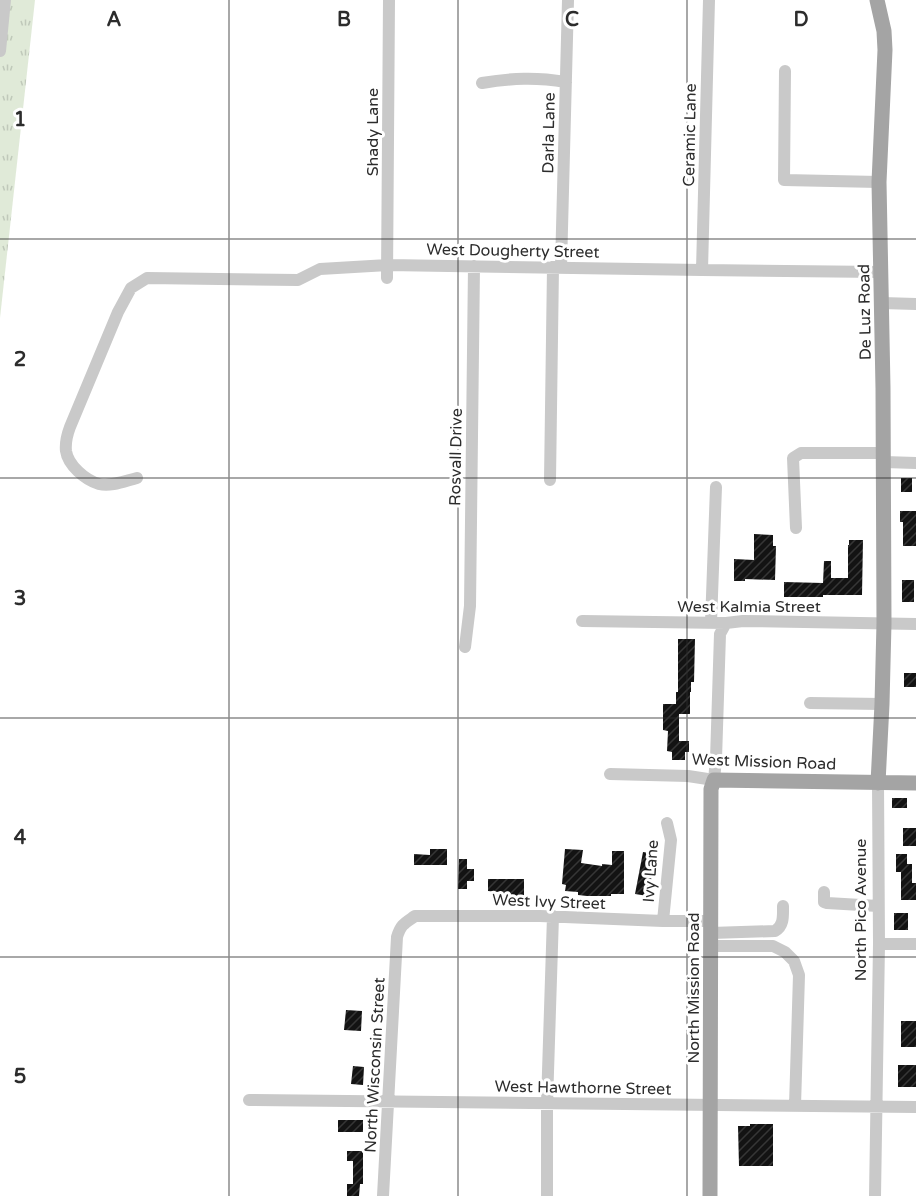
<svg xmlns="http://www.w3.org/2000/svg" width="916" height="1196" font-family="'Varela Round',sans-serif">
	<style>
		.grass { fill: url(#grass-tufts) }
		.building { fill: url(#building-hatch) }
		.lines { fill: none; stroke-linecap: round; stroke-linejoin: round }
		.minor { stroke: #c9c9c9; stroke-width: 12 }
		.major { stroke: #a4a4a4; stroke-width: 15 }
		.grid { fill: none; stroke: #2c2c2c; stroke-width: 1.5; stroke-opacity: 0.55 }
		.labels { text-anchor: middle; stroke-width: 6; stroke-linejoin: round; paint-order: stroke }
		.street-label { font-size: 16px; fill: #2c2c2c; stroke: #fff }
		.grid-label { font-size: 20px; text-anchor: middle; font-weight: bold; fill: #2c2c2c; stroke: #fff; stroke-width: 6; stroke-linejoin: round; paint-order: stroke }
	</style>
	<defs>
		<pattern id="grass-tufts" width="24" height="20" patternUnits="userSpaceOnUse" patternTransform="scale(1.5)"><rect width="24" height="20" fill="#e0ead8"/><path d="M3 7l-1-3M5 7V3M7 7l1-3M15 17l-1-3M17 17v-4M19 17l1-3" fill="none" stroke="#c0c9ba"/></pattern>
		<pattern id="building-hatch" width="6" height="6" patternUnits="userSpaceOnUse" patternTransform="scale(1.5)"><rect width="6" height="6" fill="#131313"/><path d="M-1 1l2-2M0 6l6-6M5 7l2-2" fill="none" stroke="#363636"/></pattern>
	</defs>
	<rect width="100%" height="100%" fill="#fff"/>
	<path class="grass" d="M0,0h35l-35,318z"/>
	<path class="building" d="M901,478h11v14h-11z
		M900,511h16v35h-13v-24h-3z
		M754,534l19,1v11h3l-1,34 -30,-1v2h-11v-22l20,1z
		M849,540h14l-1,55h-39v2h-39v-15l39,1 1,-22h7v17h17v-33h1z
		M902,580h12v22h-12z
		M678,639h17l-1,43h-3v10h-1v22h-11v27h10v11h-4v8h-13v-8l-5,-1 1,-20 -5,-1v-26h13v-12h2z
		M904,673h12v14h-12z
		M892,798h15v10h-15z
		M903,828h13v18h-13z
		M430,849h17v16h-33v-11l16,1z
		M565,849l18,1 -2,13 21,3v-2l10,1v-14h12v43h-13v2h-24l-9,-1v-3l-13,-1 1,-6 -4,-1z
		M643,852l13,2 -8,42 -13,-2z
		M896,854h11v10h5v19h4v17h-15v-28h-5z
		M459,859h8v10h7v12h-7v8h-9z
		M488,879h36v17h-25v-4l-11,-1z
		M894,913h14v17h-14z
		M346,1010l16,1 -1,20 -17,-1z
		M901,1021h15v26h-15z
		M898,1065h18v22h-18z
		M353,1066l11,1 -1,18 -12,-1z
		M338,1120h25v12h-25z
		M750,1124h23v42h-34l-1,-40h12z
		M347,1151h16v33h-10v-23h-6z
		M347,1184h13l-1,12h-12z"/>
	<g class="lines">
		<path class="minor" d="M0,51l5,-51
			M785,71l-1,109 95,2
			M482,83c30,-5 54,-6 84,-1
			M561,267l7,-267
			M702,270l7,-270
			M387,278l2,-278
			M882,303l34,1
			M884,462l32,1
			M137,478c-12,3 -26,9 -38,6 -14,-4 -31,-19 -33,-33 -1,-9 1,-16 4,-24l48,-115 13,-24 16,-10 151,2 22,-11 68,-4 314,5 179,2
			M550,480l3,-213
			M796,528l-3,-70 8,-5h83
			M582,621l144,2 17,-2 173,3
			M711,623l5,-136
			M465,647l5,-41 4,-340
			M810,703l72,1
			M610,774l78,2 26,4 2,-21 4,-125 6,-11
			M824,892v10l3,1 51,3
			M663,921l8,-81 -4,-17
			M711,933l64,-2c9,-5 8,-15 8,-25
			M879,944h37
			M711,946h62l12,6 9,9 5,14 -4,131
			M249,1100l667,7
			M383,1196l14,-259c4,-13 8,-14 18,-21h125l123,5h48
			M547,1196v-93l6,-187
			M875,1196l4,-252 -1,-161"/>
		<path class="major" d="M877,0l7,31 1,19 -6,132 4,206 1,235 -2,81 -4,79
			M710,1196l1,-407 3,-9 202,3"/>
	</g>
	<path class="grid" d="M229,0v1196M458,0v1196M687,0v1196M0,239h916M0,478h916M0,718h916M0,957h916"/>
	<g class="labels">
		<g class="street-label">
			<text transform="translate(372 132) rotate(-90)" y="6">Shady Lane</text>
			<text transform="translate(548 133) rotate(-89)" y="6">Darla Lane</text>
			<text transform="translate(689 135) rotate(-89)" y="6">Ceramic Lane</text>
			<text transform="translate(513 250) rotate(1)" y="6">West Dougherty Street</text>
			<text transform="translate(864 312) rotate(-91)" y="6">De Luz Road</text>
			<text transform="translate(455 457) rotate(-89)" y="6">Rosvall Drive</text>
			<text x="749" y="612">West Kalmia Street</text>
			<text transform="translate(764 761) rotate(2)" y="6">West Mission Road</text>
			<text transform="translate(650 871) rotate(-86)" y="6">Ivy Lane</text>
			<text transform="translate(549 901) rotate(2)" y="6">West Ivy Street</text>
			<text transform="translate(860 910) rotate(-90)" y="6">North Pico Avenue</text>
			<text transform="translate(693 988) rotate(-90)" y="6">North Mission Road</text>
			<text transform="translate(374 1065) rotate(-87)" y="6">North Wisconsin Street</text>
			<text transform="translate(583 1087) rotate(1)" y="6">West Hawthorne Street</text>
		</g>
	</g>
	<g class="grid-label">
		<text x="114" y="26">A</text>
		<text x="344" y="26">B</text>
		<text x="572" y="26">C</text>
		<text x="801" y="26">D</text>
		<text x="20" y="126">1</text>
		<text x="20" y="366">2</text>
		<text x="20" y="605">3</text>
		<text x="20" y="844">4</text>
		<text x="20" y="1083">5</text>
	</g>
</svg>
